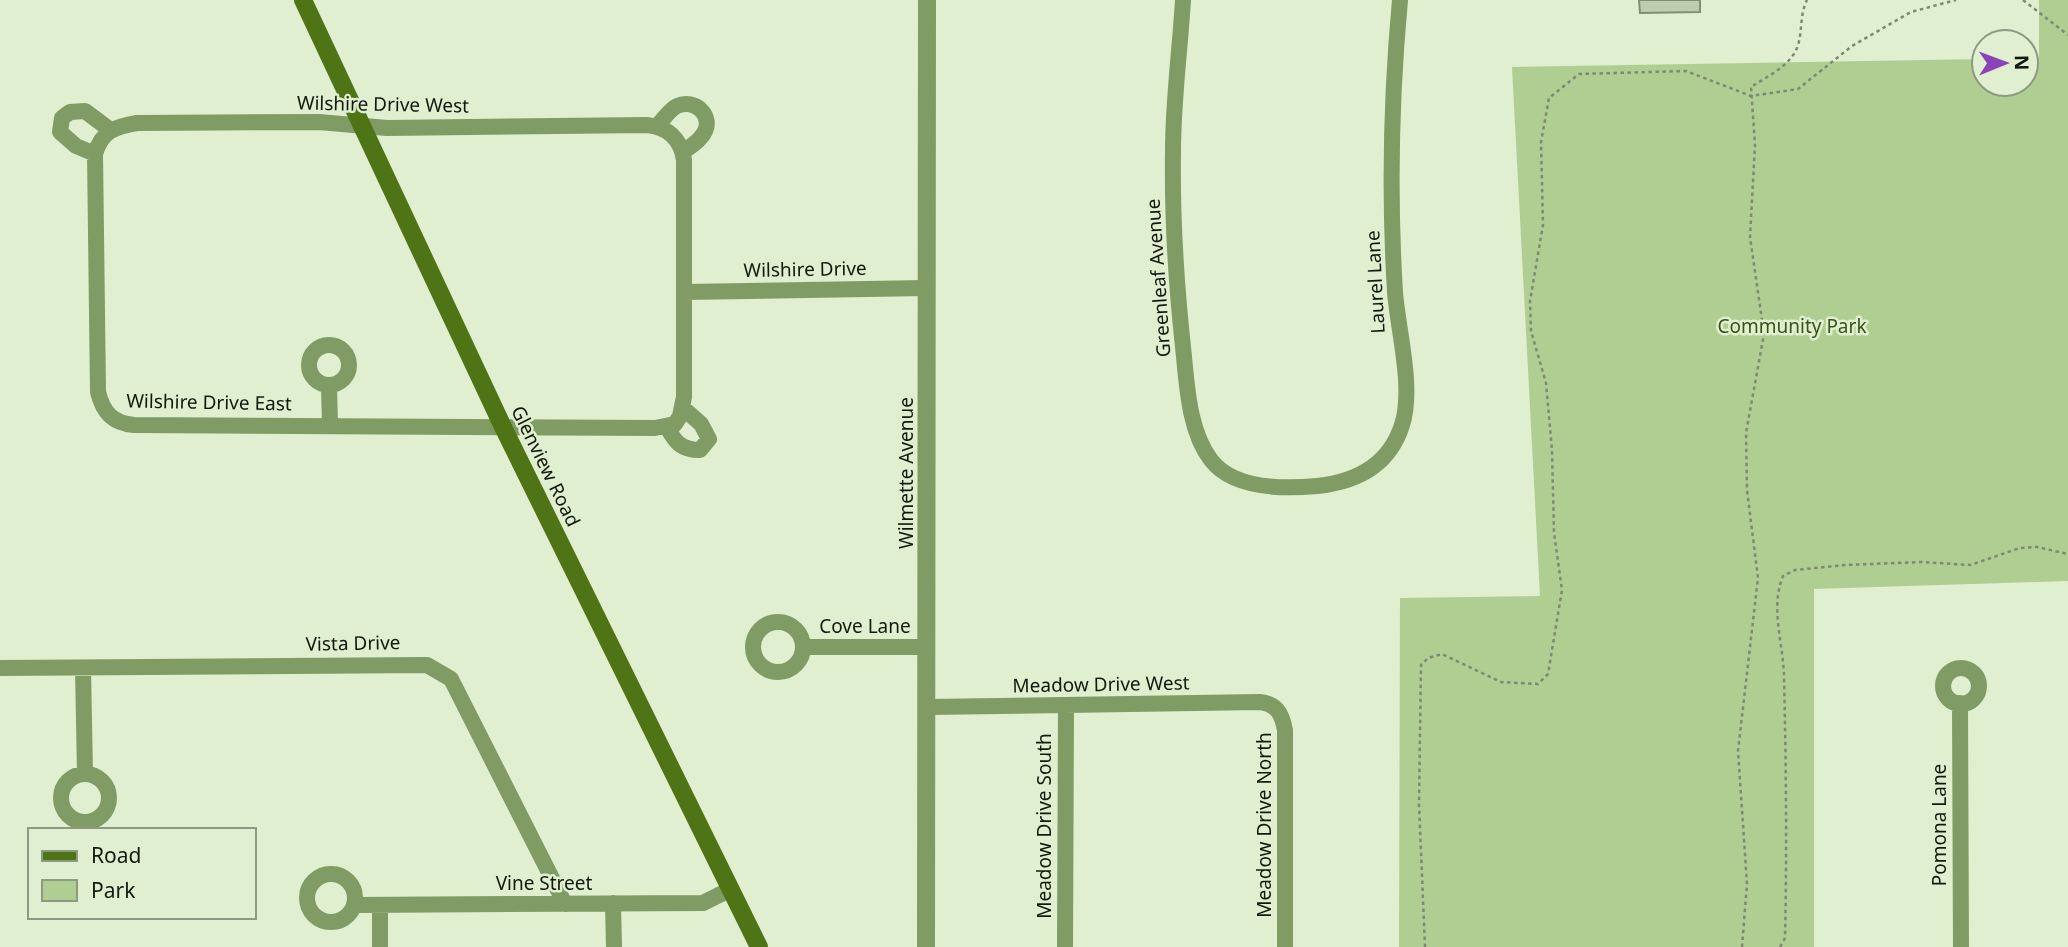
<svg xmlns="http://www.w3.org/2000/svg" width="2068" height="947" font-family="'Noto Sans',sans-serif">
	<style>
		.green { fill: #b0cd92 }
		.building { fill: #bdcdae; stroke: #808f71; stroke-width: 2 }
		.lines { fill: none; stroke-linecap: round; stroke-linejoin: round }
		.path { stroke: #7e8973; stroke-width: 2.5; stroke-dasharray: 3.5 3.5; stroke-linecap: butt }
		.minor { stroke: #809b64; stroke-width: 16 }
		.tertiary { stroke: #809b64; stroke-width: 18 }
		.secondary { stroke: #4f7416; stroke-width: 18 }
		.labels { text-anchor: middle; stroke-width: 5; stroke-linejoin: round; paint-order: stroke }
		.street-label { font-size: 19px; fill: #13190e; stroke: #dfefcf }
		.park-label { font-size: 19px; fill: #395316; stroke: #dfefcf }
	</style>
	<rect width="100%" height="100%" fill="#dfefcf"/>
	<path class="green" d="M2039,0h29v581l-254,8v358h-415l1,-349 140,-2 -28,-529 472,-8v25h42v-25l13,-1z"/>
	<path class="building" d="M1639,0h61v12l-60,1z"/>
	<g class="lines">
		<path class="path" d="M2023,0l45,35
			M1425,947l-6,-143 2,-139 7,-7 14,-4 59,28 37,2 10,-10 14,-84 -8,-57 -2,-83 -6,-67 -15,-52 -1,-30 13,-76 -2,-83 8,-44 30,-24 107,-3 65,25 47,-7 54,-43 59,-34 45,-12
			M1742,947l5,-63 -9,-133 20,-173 -11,-88 -1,-57 18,-99 -14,-97 5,-92 -4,-58c15,-10 38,-20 46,-39 6,-15 2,-32 10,-48
			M1780,947l5,-9c2,-87 1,-175 -1,-262 -1,-34 -14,-68 -1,-100l12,-6 50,-5 77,-3 48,3 50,-17 17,-1 31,7"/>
		<path class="minor" d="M1183,0c-3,50 -10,101 -10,151 -1,65 3,131 10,196 4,36 5,83 28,113 22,29 73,29 106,26 39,-4 72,-20 85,-61 12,-37 -4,-94 -7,-133 -6,-98 -4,-195 5,-292
			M319,122l68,6 260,-3c21,2 34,14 37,35v237l-4,19 -5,8 -20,4 -521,-3c-22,-2 -31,-13 -36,-33l-3,-238c7,-23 19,-27 42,-31z
			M657,126c6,-6 13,-17 20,-20 18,-8 37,10 27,27 -5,9 -13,13 -21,19
			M95,154l-19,-8 -16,-14 2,-14 8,-6 15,-1 24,18
			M684,292l243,-4
			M309 365a20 20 0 1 1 40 0a20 20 0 1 1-40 0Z
			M329,386l1,39
			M667,427c8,15 14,23 33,23l9,-11 -8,-15 -18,-16
			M753 647a25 25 0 1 1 50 0a25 25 0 1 1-50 0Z
			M803,647h124
			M0,668l427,-3 24,14 114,225
			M83,668l2,106
			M1943 686a18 18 0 1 1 36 0a18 18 0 1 1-36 0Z
			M1960,703l1,244
			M927,707l333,-5c17,2 22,12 25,28v217
			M61 798a24 24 0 1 1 48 0a24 24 0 1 1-48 0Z
			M307 898a24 24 0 1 1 48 0a24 24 0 1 1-48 0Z
			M613,903l1,44
			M355,905l348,-2 28,-14
			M380,905v42
			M1065,947l1,-242"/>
		<path class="tertiary" d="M926,947l1,-947"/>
		<path class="secondary" d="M303,0l200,427 256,520"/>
	</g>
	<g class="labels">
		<g class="street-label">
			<text transform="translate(383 104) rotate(1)" y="7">Wilshire Drive West</text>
			<text transform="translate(805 269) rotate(-1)" y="7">Wilshire Drive</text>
			<text transform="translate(1158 278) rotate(-94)" y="7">Greenleaf Avenue</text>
			<text transform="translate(1375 282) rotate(-93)" y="7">Laurel Lane</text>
			<text transform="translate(209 402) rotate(1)" y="7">Wilshire Drive East</text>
			<text transform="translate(546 466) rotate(64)" y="7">Glenview Road</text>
			<text transform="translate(906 473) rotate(-90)" y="7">Wilmette Avenue</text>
			<text x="865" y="633">Cove Lane</text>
			<text transform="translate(353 643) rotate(-1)" y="7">Vista Drive</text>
			<text transform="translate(1101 684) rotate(-1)" y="7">Meadow Drive West</text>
			<text transform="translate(1264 825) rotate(-90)" y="7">Meadow Drive North</text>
			<text transform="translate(1939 825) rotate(-90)" y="7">Pomona Lane</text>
			<text transform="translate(1044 826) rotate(-90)" y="7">Meadow Drive South</text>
			<text x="544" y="890">Vine Street</text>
		</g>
		<g class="park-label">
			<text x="1792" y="333">Community Park</text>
		</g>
	</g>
	<rect x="28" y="828" width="228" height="91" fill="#dfefcf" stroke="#8d9982" stroke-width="2"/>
	<rect x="42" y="851" width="35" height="10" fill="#4f7416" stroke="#8d9982" stroke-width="2"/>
	<text x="91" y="863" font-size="21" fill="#13190e">Road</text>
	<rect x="42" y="880" width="35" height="21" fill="#b0cd92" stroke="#8d9982" stroke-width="2"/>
	<text x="91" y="898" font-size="21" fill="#13190e">Park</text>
	<g transform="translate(2005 63) rotate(89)"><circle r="33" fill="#dfefcf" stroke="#8d9982" stroke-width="2"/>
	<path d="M0-5L12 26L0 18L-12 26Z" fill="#8a44b7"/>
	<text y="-10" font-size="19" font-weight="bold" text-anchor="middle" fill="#13190e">N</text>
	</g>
</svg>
